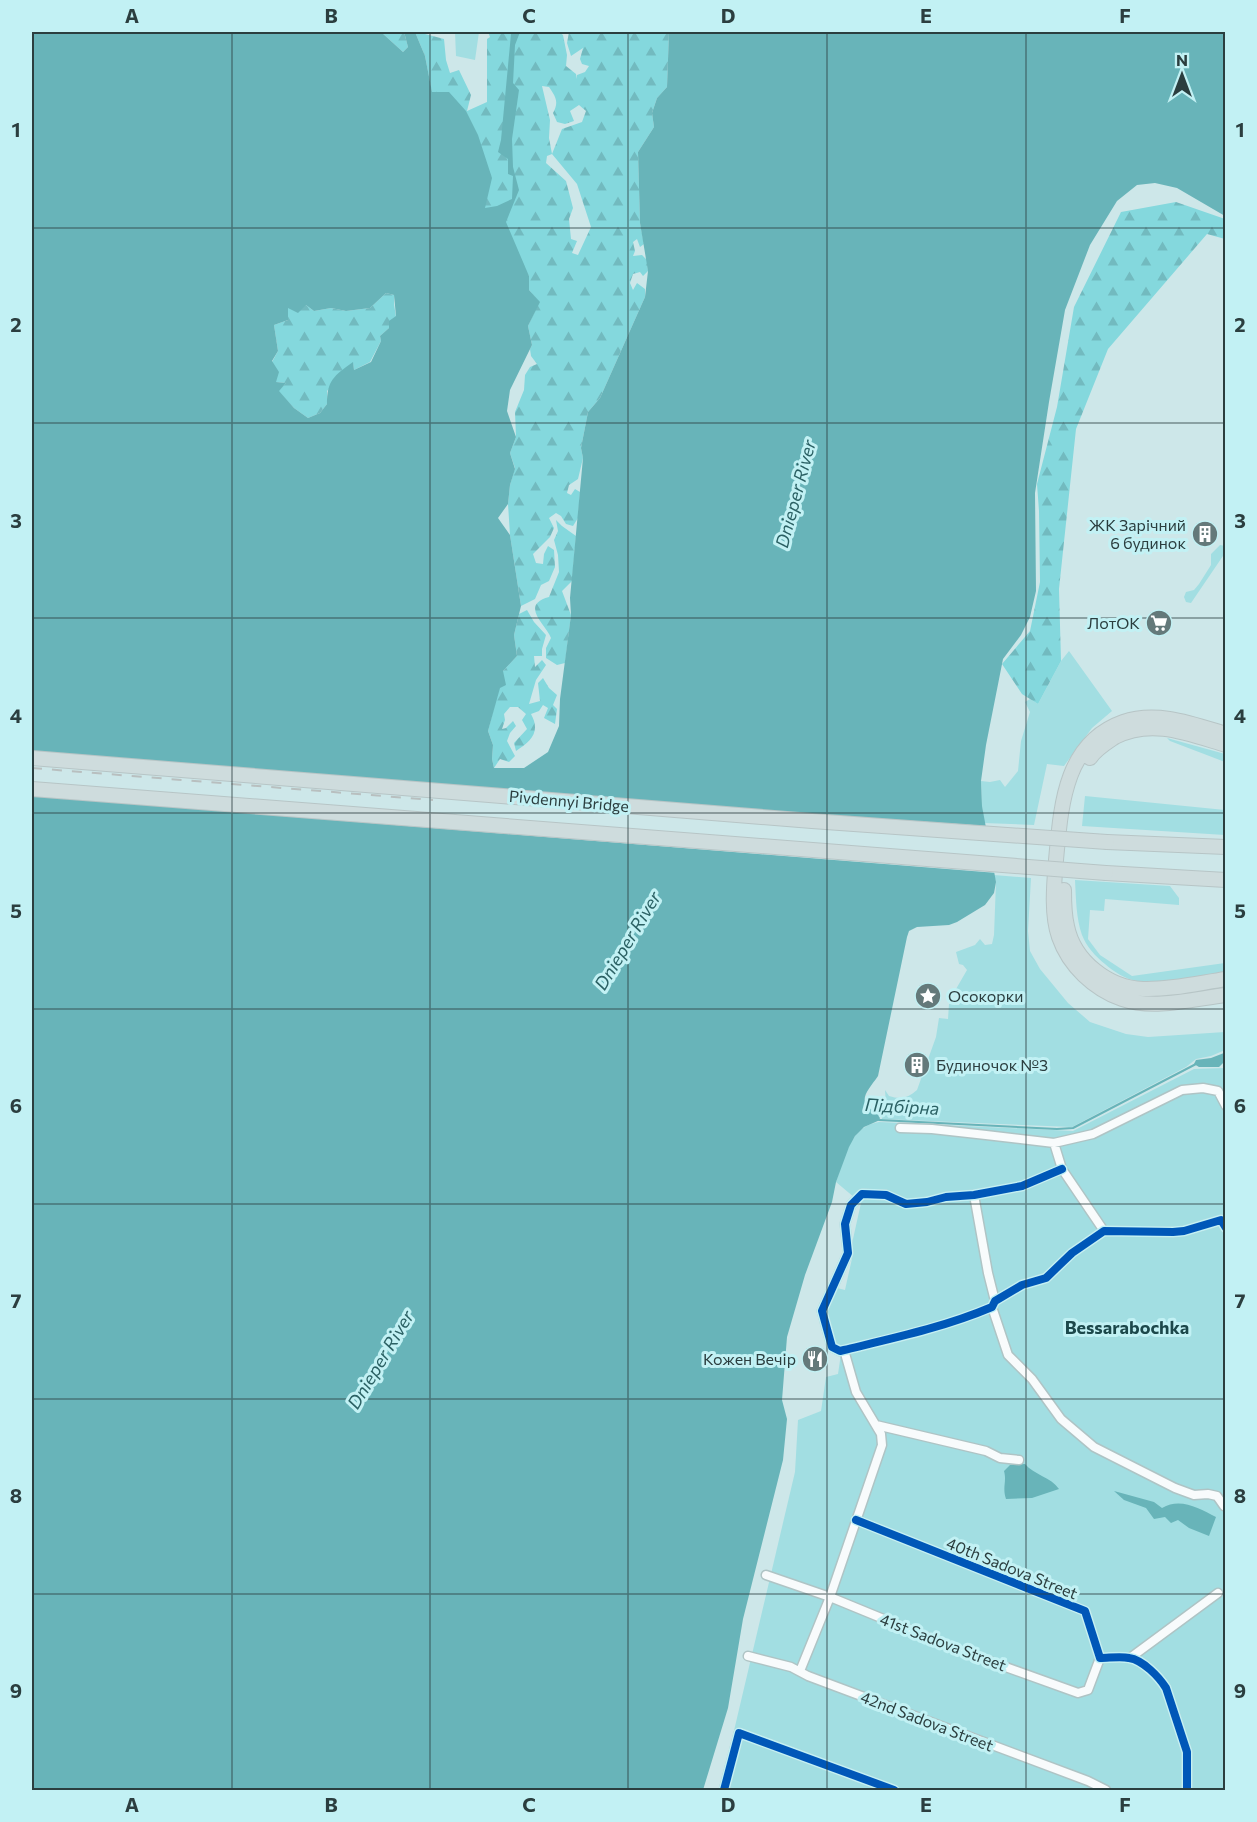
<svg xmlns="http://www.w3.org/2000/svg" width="1257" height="1822" font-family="Commissioner,sans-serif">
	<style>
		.green { fill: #a2dee2 }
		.forest { fill: url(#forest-firs); fill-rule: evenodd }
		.water { fill: #68b4b9; fill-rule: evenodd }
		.pier { fill: #cde7e9 }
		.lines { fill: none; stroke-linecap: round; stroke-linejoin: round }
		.stream { stroke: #68b4b9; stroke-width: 2 }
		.minor-casing { stroke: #afc4c5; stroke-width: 11 }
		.trunk-casing { stroke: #b7c5c6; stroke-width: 16 }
		.minor { stroke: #f8fbfc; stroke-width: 8 }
		.trunk { stroke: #cedcdd; stroke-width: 14 }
		.rail { stroke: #b8bfbf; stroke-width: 2; stroke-dasharray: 10 10; stroke-linecap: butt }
		.trunk-bridge-casing { stroke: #b7c5c6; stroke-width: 16; stroke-linecap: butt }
		.trunk-bridge { stroke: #cedcdd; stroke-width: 14 }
		.cycleway-casing { stroke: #c2f1f4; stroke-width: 11 }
		.cycleway { stroke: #0057b8; stroke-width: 8 }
		.grid { fill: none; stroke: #2b3e3f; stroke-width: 1.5; stroke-opacity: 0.55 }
		.labels { text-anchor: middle; stroke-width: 6; stroke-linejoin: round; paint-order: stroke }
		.poi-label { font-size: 16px; fill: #2b3e3f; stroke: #c2f1f4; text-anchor: end }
		.street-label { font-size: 16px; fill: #2b3e3f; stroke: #c2f1f4 }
		.water-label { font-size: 18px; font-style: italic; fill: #2b6164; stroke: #c2f1f4 }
		.neighbourhood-label { font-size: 18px; font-weight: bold; fill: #1c484b; stroke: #c2f1f4 }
		.neatline { fill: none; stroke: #2b3e3f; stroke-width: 2 }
		.grid-label { font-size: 20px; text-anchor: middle; font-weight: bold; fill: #2b3e3f }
	</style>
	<defs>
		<pattern id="forest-firs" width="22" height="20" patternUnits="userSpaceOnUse" patternTransform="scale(1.5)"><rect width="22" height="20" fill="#84d8dd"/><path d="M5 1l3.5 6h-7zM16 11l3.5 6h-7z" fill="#72babf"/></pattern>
	</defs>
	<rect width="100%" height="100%" fill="#cde7e9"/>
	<path class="green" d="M455,32h24l-4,28 -19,-4z
		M1220,545l5,1v7l-34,50 -5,-1 -2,-5 2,-5 8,-2 5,-6 12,-19v-11z
		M1069,651l43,60 -20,17 -28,38 -17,-2 -13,61 -50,-2 -2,-17 -1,-25 9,1 10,-2 5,7 13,-16 3,-30 9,-29 -5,-10 5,-3 8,5 23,-43z
		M1167,738l58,16v8l-55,-21z
		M1085,796l140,14v25l-143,-9z
		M994,875l37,3 -3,53 2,20 10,18 28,34 22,19 36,12 22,3 77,-5v18l-14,6 -15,3 -10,8 -114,60 -190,-8v-5l4,-9 -1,-15 4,6c12,4 19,2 28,-6l19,-53 3,-19 9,1 1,-15 10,1 4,-7 -7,-9 11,-19 -4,-5 -4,-1 -3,-12 19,-7 5,-6 5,6 7,-1 2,-9 2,-53z
		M1075,880l95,6 9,12v7l-74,-6 -1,12 -14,-1 -2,29 12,16 32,21 93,-13v9c-25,3 -63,13 -88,9 -12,-2 -23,-9 -32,-17 -9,-7 -19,-18 -23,-29 -6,-17 -6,-37 -7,-55z
		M1225,1068v722h-505l75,-318 3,-52 23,-9 5,-34 12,-3 4,-27h-8l-2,-20 -4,-1v-19l9,-19 8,2 8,-36 -2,-6 10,-45 -25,-21c6,-17 12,-45 29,-55 4,-3 10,-4 14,-5l194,9 121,-62z"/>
	<path class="forest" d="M381,32h23l4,15 -5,5z
		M415,32h10v2l19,5 2,21 4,13 9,-3 12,25 -4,16 20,-9v-63l3,-2 -2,-5h71l4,3 4,20 -1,11 10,8 1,5v-4l8,-3 4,-6 -7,-2 -2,-5 3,-11 -12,8 -4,-13 2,-11h100l-2,55 -10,11 -5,15 2,14 -16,25 2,71 4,21 -4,3 -3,-8 -4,3 2,9 -2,5 9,-1 5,5 1,11 -5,5 -3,-4 -7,2 -3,9 3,7 4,-7 8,6v8l-45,101 -12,14 -7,36 2,10 -5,21 -9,6 -2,8 4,2 4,-6 5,3 -2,26 -5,8 -7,-2 -5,-8 -5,-3 -7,5 5,10 -4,9 -17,17 3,9 7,1 1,-10 4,-8 6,4 1,17 -6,14 -8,4 -6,14 -14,7 -11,-71 -2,-31 2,-19 5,-17 -5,-15 6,-16 -1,-25 9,-22 1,-15 5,-8 7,-3 -6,-8 -1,-7 2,-4 -4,-19 11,-24 -10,-12v-14l-45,-68 -52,-115 -7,-37zM542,86l7,1c7,10 10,15 4,26l4,9 8,2 9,-3 -4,-10 9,-6 7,6 -4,11 -20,7 -10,25 -3,-16 1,-18zM552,154l25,30 14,43 -13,28 -6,-2 5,-12 -6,-2 -2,-20 4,-11 -7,-27 -20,-18 1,-7z
		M1176,202l49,17v20l-18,-5 -99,115 -32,80 -17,160 2,72 -23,43 -16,-10 -20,-30 28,-33 10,-49 -1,-71 -2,-27 20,-77 17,-100 47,-95z
		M386,293l8,2v9l2,13 -7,11 -9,8 1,5 -11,21 -16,8 -1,-7 -26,28v13l-7,9 -12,5 -14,-10 -16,-17 8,-8 -10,-1 -4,-20 6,-11 -4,-26 14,-5v-12l18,-3 8,6 17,-3 15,3 24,-3z
		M556,520l6,6 14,10 -4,45 -10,10 9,24 -6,48 -8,2 -11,-7v-10l5,-10c-5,-13 -32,-33 -2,-41l10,-25 -1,-17 -4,-15 4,-9z
		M527,610l7,12 12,13 -4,14v7h-8l1,11 7,-7 4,5 -10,15 -7,24 11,-3 -2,-18 5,-5 6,10 8,7 -4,10 4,4 -2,15 -11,-6 4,-10 -5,-3 -4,6 -8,3c10,18 0,27 -15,37l-2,-8 13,-14 -5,-9 4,-6 -8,-7h-8l-6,7 1,6 -3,9 4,-1 7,-7 3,5 -6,7 -3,8 8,15 -6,6 -9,-3 -6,9 -2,-9 1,-14 -5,-14 15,-60 14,-15 -3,-21 5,-21z"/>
	<path class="water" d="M32,32h349l22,20 5,-5 -4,-15h11l10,24 7,36h17l17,19 12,24 14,43 -7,30 12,-2 15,-7 1,-23 -5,-2v-15l-10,-7 3,-12 10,-106 3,-2h6l-5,13 -2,38 6,7 -7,49 1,28 6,23 -13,32 23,54v14l11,12 -12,24 4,19 -22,45 -3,21 9,26 -6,16 5,16 -5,16 -2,19 -10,14 12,17 11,71 -7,29 3,21 -14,15 3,14 -6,3 -12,43 5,14 -1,14 2,9h30l24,-16 11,-26 1,-27 11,-84 -1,-17 13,-140 -2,-10 7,-36 12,-14 45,-101 3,-26 -8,-48 -2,-71 16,-25 -2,-14 5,-15 10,-11 2,-55h556v184l-48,-28 -22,-5 -18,2 -20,16 -27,44 -25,65 -16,92 -14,91 1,98 -6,26 -9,18 -18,24 -17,86 -5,36 1,25 14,76 -2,11 -9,12 -28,17 -8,3 -32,2 -8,4 -2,6 -29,139c-11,16 -24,27 1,37l1,7 -16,7 -9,9 -6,11 -13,35 -4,20 -27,73 -18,62 -5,63 5,19 -4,41 -40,159 -15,89 -25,82h-671zM386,293l8,2 2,21 -7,5v7l-9,8 1,5 -10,21 -17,8 -1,-8c-19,14 -26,18 -26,42l-7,9 -12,5 -14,-10 -15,-17 7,-8 -10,-1 3,-10 -7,-11 6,-10 -4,-26 14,-5v-12l10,5 8,-8 8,6 17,-3 15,3 24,-3z
		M1224,1053h1v8l-6,6h-20l-5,-3 2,-4 15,-2z
		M1025,1464c9,11 26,13 34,25l-27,9 -26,1c-4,-12 1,-17 -2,-28l6,-6z
		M1114,1491l40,11 8,6c18,-11 37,0 54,9l-7,19 -20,-8 -11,-8 -7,3 -6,-6 -11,2 -8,-11 -22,-8z"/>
	<path class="pier" d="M32,751l781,63 175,12 9,47 -965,-77z"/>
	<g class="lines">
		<path class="stream" d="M879,1120l178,9 16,-1 123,-64"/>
		<g class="minor-casing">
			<path id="minor" d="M900,1128l32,1 54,6 68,8 39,-9 89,-44 21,-2 15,3 8,15
				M1054,1143l8,26 42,62
				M1062,1169l-40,17 -48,9 -28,2 -19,5 -21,2 -20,-9 -24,-1 -11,11 -6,19 3,29 -26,58 10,36 8,4 4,-1c50,-12 101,-23 148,-43l3,-6 27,-16 24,-7 26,-25 32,-22 69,1 11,-1 37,-11 5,8
				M974,1195l14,78 7,28
				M992,1307l16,48 24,24 29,40 33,28 81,41 19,7 14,-1 9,2 7,10
				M876,1425l110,26 14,7 19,2
				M856,1520l229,91 15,47c9,0 21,-2 29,0 14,2 30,19 37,30l21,64v38
				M766,1575l64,22 134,55 114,41 10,-3 12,-32
				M748,1656l43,11 17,9 280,105 18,9
				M1130,1658l88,-65
				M800,1671l30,-74 52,-152 -1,-11 -25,-42 -12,-42
				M724,1790l15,-57 155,57"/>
		</g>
		<g class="trunk-casing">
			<path id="trunk" d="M1226,734c-33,-10 -69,-24 -103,-12 -59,21 -62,85 -67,138 -2,24 -5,54 3,77 10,29 35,52 63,62 32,11 71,0 104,-4
				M1090,758c6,-9 16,-15 25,-21 37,-19 74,-3 111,8
				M1107,842l119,5
				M1106,873l120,7
				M1064,890c0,12 0,24 3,36 7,35 42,62 76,63 27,1 56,-6 83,-10"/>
		</g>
		<use href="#minor" class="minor"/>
		<use href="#trunk" class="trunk"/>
		<path class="rail" d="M32,768l401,32"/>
		<g class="trunk-bridge-casing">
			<path id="trunk-bridge" d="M32,758l780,63 295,21
				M32,789l1074,84"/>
		</g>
		<use href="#trunk-bridge" class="trunk-bridge"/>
		<g class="cycleway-casing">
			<path id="cycleway" d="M1062,1169l-40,17 -48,9 -28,2 -19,5 -21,2 -20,-9 -24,-1 -11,11 -6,19 3,29 -26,58 10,36 8,4 4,-1c50,-12 101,-23 148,-43l3,-6 27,-16 24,-7 26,-25 32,-22 69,1 11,-1 37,-11 5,8
				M856,1520l229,91 15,47c9,0 21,-2 29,0 14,2 30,19 37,30l21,64v38
				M724,1790l15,-57 155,57"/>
		</g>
		<use href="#cycleway" class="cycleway"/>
	</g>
	<path class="grid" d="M232,32v1758M430,32v1758M628,32v1758M827,32v1758M1026,32v1758M32,228h1194M32,423h1194M32,618h1194M32,813h1194M32,1009h1194M32,1204h1194M32,1399h1194M32,1594h1194"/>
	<defs>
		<g id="building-disc" transform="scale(1.35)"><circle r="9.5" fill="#64797a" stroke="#c2f1f4"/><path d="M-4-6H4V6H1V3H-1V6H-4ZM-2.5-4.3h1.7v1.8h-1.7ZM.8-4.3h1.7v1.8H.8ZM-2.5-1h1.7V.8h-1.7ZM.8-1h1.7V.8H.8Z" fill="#fff"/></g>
		<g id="supermarket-disc" transform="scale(1.35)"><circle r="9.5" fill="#64797a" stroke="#c2f1f4"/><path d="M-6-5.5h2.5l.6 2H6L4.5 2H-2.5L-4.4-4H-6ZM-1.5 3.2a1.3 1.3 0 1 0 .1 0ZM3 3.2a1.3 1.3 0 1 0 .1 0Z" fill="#fff"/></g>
		<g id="sight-disc" transform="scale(1.35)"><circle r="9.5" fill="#64797a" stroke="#c2f1f4"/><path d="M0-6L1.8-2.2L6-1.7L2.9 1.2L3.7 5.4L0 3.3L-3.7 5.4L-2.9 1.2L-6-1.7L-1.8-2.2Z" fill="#fff"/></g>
		<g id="restaurant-disc" transform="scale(1.35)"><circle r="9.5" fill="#64797a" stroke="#c2f1f4"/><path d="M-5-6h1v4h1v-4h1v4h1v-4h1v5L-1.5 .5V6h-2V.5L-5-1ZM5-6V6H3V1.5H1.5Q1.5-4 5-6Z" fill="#fff"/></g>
	</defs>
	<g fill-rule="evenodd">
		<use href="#building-disc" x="1205" y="534"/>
		<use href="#supermarket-disc" x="1159" y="623"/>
		<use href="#sight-disc" x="928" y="996"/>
		<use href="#building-disc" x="917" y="1065"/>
		<use href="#restaurant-disc" x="815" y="1359"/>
	</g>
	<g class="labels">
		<g class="poi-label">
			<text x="1186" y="531">ЖК Зарічний<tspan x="1186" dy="18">6 будинок</tspan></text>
			<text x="1140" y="629">ЛотОК</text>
			<text x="948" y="1002" text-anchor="start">Осокорки</text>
			<text x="936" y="1071" text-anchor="start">Будиночок №3</text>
			<text x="796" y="1365">Кожен Вечір</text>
		</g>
		<g class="street-label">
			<text transform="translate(569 801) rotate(5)" y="6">Pivdennyi Bridge</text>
			<text transform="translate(1012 1568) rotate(22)" y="6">40th Sadova Street</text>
			<text transform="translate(943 1642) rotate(21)" y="6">41st Sadova Street</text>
			<text transform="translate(927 1721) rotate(21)" y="6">42nd Sadova Street</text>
		</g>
		<g class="water-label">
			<text transform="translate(796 494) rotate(-75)" y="6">Dnieper River</text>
			<text transform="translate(628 941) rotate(-59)" y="6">Dnieper River</text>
			<text transform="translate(902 1107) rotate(3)" y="6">Підбірна</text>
			<text transform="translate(381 1360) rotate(-59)" y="6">Dnieper River</text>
		</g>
		<g class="neighbourhood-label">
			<text x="1127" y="1334">Bessarabochka</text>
		</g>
	</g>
	<rect width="1257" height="1822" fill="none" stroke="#c2f1f4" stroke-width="66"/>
	<g transform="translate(1182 75)" stroke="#c2f1f4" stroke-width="4.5" paint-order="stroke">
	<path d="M0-4.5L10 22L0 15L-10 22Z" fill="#2b3e3f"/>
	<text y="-9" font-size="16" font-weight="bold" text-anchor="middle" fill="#2b3e3f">N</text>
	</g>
	<rect x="33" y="33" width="1191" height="1756" class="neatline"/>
	<g class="grid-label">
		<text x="132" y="23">A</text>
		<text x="331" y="23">B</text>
		<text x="529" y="23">C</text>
		<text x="728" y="23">D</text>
		<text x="926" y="23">E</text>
		<text x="1125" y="23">F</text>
		<text x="16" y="137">1</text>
		<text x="1240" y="137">1</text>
		<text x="16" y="332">2</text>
		<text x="1240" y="332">2</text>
		<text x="16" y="528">3</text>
		<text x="1240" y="528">3</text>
		<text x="16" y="723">4</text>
		<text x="1240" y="723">4</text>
		<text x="16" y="918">5</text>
		<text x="1240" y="918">5</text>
		<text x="16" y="1113">6</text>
		<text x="1240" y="1113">6</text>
		<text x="16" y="1308">7</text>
		<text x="1240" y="1308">7</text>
		<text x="16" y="1503">8</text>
		<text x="1240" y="1503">8</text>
		<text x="16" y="1698">9</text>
		<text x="1240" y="1698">9</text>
		<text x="132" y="1812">A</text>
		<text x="331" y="1812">B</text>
		<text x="529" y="1812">C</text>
		<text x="728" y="1812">D</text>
		<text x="926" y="1812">E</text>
		<text x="1125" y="1812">F</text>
	</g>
</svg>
